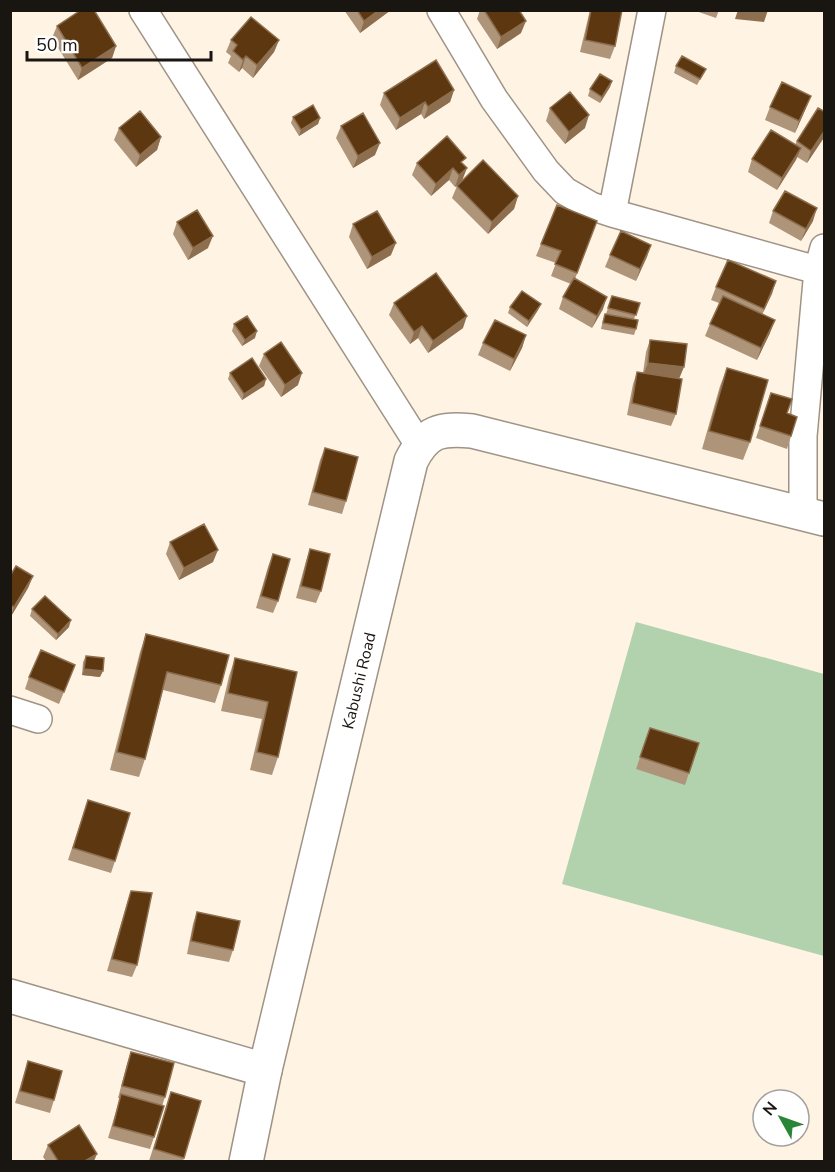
<svg xmlns="http://www.w3.org/2000/svg" width="835" height="1172" font-family="'Nunito Sans',sans-serif">
	<style>
		.green { fill: #b1d2ad }
		.lines { fill: none; stroke-linecap: round; stroke-linejoin: round }
		.minor-casing { stroke: #9e9385; stroke-width: 30 }
		.secondary-casing { stroke: #9e9385; stroke-width: 36 }
		.minor { stroke: #fff; stroke-width: 27 }
		.secondary { stroke: #fff; stroke-width: 33 }
		.wall { fill: #ae957a }
		.shaded-wall { fill: #8d6f50 }
		.building { fill: #5c3710; stroke: #8d6f50; stroke-width: 1.5 }
		.labels { text-anchor: middle; stroke-width: 6; stroke-linejoin: round; paint-order: stroke }
		.street-label { font-size: 16px; fill: #191510; stroke: #fff }
	</style>
	<rect width="100%" height="100%" fill="#fff3e4"/>
	<path class="green" d="M636,622l188,52v282l-262,-72z"/>
	<g class="lines">
		<g class="minor-casing">
			<path id="minor" d="M143,10l276,435
				M441,10l53,89 52,72 19,20 26,15 21,7 212,59
				M612,213l40,-203
				M803,514v-78l15,-166 6,-22
				M10,710l28,9"/>
		</g>
		<g class="secondary-casing">
			<g id="secondary">
				<path id="s1" d="M10,996l255,74 146,-609c15,-30 29,-33 61,-30l352,88"/>
				<path d="M246,1162l19,-92"/>
			</g>
		</g>
		<use href="#minor" class="minor"/>
		<use href="#secondary" class="secondary"/>
	</g>
	<path class="wall" d="M344,10h47l-31,23z
		M480,10h39l2,23 -24,16 -20,-30z
		M590,10h32l-7,36 -5,13 -30,-7z
		M693,10h26l-3,8z
		M57,26l59,20 -4,12 -34,22 -26,-42z
		M231,40h48l-5,12 -21,26 -11,-10 -3,4 -11,-9 3,-7 -5,-4z
		M676,66l30,3 -9,16 -23,-12z
		M612,81l-2,6 -10,16 -12,-7 2,-7z
		M454,90l-4,12 -26,17 -3,-5 -25,16 -16,-25 4,-12z
		M770,107l36,1 -11,25 -30,-13z
		M550,108l35,20 -20,16 -19,-23z
		M825,112v24l-18,27 -10,-6 -20,33 -29,-18 4,-13 43,-14 2,-4z
		M293,117l27,1 -2,6 -19,12 -8,-13z
		M341,126l34,29 -22,13 -17,-30z
		M119,128l42,9 -4,13 -21,17 -22,-27z
		M417,163l47,2 -2,15 56,16 -4,13 -26,25 -36,-36 5,-12 4,-4 -6,5 -6,-7 -18,16 -19,-21z
		M773,211l40,10 -12,20 -32,-18z
		M597,221l-22,58 28,30 -11,19 -33,-19 4,-12 8,-13 -20,-8 5,-13 -20,-7 5,-12z
		M177,222l31,26 -20,12 -15,-26z
		M353,224l38,31 -24,14 -18,-32z
		M651,245l-15,36 -31,-14 5,-12z
		M776,281l-14,33 8,19 -13,27 -52,-24 5,-12 9,-21 -8,-3 5,-13z
		M612,296l28,7 -6,16 2,10 -2,6 -33,-6 2,-9 2,-6h1z
		M394,303l69,25 -35,25 -10,-15 -8,6 -21,-29z
		M510,307l28,3 -11,17 -19,-14z
		M234,324l21,14 -13,8 -10,-15z
		M526,335l-4,13 -12,23 -32,-16 5,-12z
		M650,340l29,39 -3,35 -5,12 -44,-11 6,-31 4,-12 6,1 3,-21z
		M264,354l34,31 -17,12 -22,-31z
		M727,368l23,74 -7,18 -41,-11 18,-63z
		M230,373l36,6 -2,7 -22,14 -14,-21z
		M771,393l16,20 10,4 -10,32 -31,-11z
		M325,448l21,53 -4,13 -34,-9 12,-45z
		M170,542l43,20 -34,18 -13,-26z
		M310,549l11,42 -5,12 -20,-5 10,-37z
		M273,554l5,47 -5,12 -17,-5 12,-41z
		M10,576h23l-5,12 -18,30z
		M32,609l37,18 -13,13 -26,-24z
		M146,634l75,51 -6,18 -52,-13 -18,69 -6,18 -29,-7 30,-118z
		M86,656l14,21 -18,-2 1,-13z
		M235,658l62,14 -19,85 -6,18 -22,-5 12,-51 -41,-8 8,-35z
		M75,665l-16,39 -34,-15 4,-12z
		M650,728l39,45 -4,12 -49,-16z
		M88,800l27,61 -4,12 -43,-13z
		M131,891l6,74 -5,12 -25,-6 20,-68z
		M197,912l36,38 -4,12 -42,-8 6,-30z
		M131,1052l34,45 -3,9 -8,31 -4,12 -42,-11 12,-40h-2l9,-34z
		M28,1061l26,39 -4,13 -35,-10z
		M171,1092l30,9 -18,60h-34z
		M48,1145l46,16h-48l-3,-4z"/>
	<path class="shaded-wall" d="M379,10h12l-31,23 4,-12z
		M738,10h30l-4,12 -29,-3z
		M526,21l-5,12 -24,16 4,-12z
		M279,40l-5,12 -21,26 4,-13z
		M116,46l-4,12 -34,22 4,-12z
		M246,56l-4,12 -3,4 4,-12z
		M612,81l-2,6 -10,16 2,-6z
		M454,90l-4,12 -26,17 4,-12z
		M811,96l-5,12 -11,25 4,-12z
		M425,102l-4,12 -25,16 4,-12z
		M589,115l-4,13 -20,16 4,-12z
		M320,118l-2,6 -19,12 2,-6z
		M825,130v6l-18,27 4,-12z
		M161,137l-4,13 -21,17 4,-12z
		M380,143l-5,12 -22,13 5,-12z
		M801,148l-5,12 -19,30 5,-12z
		M453,168l-4,12 -18,16 5,-12z
		M467,168l-5,13 -7,6 4,-12z
		M518,196l-4,13 -26,25 4,-12z
		M817,208l-4,13 -12,20 5,-12z
		M213,236l-5,12 -20,12 5,-12z
		M396,243l-5,12 -24,14 5,-12z
		M651,245l-4,12 -11,24 4,-12z
		M776,281l-4,13 -13,27 5,-12z
		M607,297l-4,12 -11,19 5,-12z
		M541,304l-3,6 -11,17 2,-6z
		M467,316l-4,12 -35,25 5,-12z
		M775,320l-5,13 -13,27 4,-12z
		M422,326l-4,12 -8,6 4,-12z
		M257,331l-2,7 -13,8 3,-6z
		M526,335l-4,13 -12,23 4,-12z
		M648,363l36,4 -5,12 -36,-4z
		M302,373l-4,12 -17,12 4,-12z
		M266,379l-2,7 -22,14 2,-6z
		M218,550l-5,12 -34,18 5,-12z
		M33,576l-5,12 -18,30 4,-11z
		M71,620l-2,7 -13,13 2,-6z
		M84,669l19,2 -3,6 -18,-2z
		M97,1154l-3,7h-9z"/>
	<path class="building" d="M81,10h13l22,36 -34,22 -25,-42z
		M357,10h22l-15,11z
		M484,10h35l7,11 -25,16z
		M591,10h31l-7,36 -30,-6z
		M251,17l28,23 -22,25 -11,-9 -3,4 -10,-9 4,-6 -6,-5z
		M682,56l24,13 -6,10 -24,-13z
		M436,60l18,30 -26,17 -3,-5 -25,16 -16,-25z
		M600,74l12,7 -10,16 -12,-8z
		M782,82l29,14 -12,25 -29,-14z
		M570,92l19,23 -20,17 -19,-24z
		M313,105l7,13 -19,12 -8,-13z
		M818,108l7,4v18l-14,21 -14,-10z
		M140,111l21,26 -21,18 -21,-27z
		M363,113l17,30 -22,13 -17,-30z
		M771,130l30,18 -19,30 -30,-19z
		M447,136l19,22 -5,4 6,6 -8,7 -6,-7 -17,16 -19,-21z
		M483,160l35,36 -26,26 -35,-36z
		M785,191l32,17 -11,21 -33,-18z
		M557,205l40,16 -20,52 -22,-9 6,-13 -20,-7z
		M197,210l16,26 -20,12 -16,-26z
		M377,211l19,32 -24,14 -19,-33z
		M621,231l30,14 -11,24 -30,-14z
		M728,260l48,21 -12,28 -48,-22z
		M436,273l31,43 -34,25 -11,-15 -8,6 -20,-29z
		M574,278l33,19 -10,19 -34,-19z
		M522,291l19,13 -12,17 -19,-14z
		M612,296l28,7 -4,12 -28,-7z
		M723,296l52,24 -14,28 -51,-24z
		M605,314l33,6 -2,9 -33,-6z
		M247,316l10,15 -12,9 -11,-16z
		M495,320l31,15 -12,24 -31,-16z
		M650,340l37,4 -3,23 -36,-4z
		M281,342l21,31 -17,12 -21,-31z
		M252,358l14,21 -22,15 -14,-21z
		M727,368l41,12 -18,62 -41,-11z
		M637,372l45,7 -6,35 -44,-11z
		M771,393l21,6 -5,14 10,4 -6,19 -31,-10z
		M325,448l33,9 -12,44 -33,-9z
		M204,524l14,26 -34,18 -14,-26z
		M310,549l20,5 -9,37 -20,-5z
		M273,554l17,5 -12,42 -17,-5z
		M16,566l17,10 -19,31 -4,-2v-29z
		M45,596l26,24 -13,14 -26,-25z
		M146,634l83,21 -8,30 -54,-13 -22,87 -28,-7z
		M41,650l34,15 -11,27 -35,-15z
		M86,656l18,2 -1,13 -19,-2z
		M235,658l62,14 -19,85 -21,-5 11,-50 -40,-9z
		M650,728l49,15 -10,30 -49,-16z
		M88,800l42,13 -15,48 -42,-13z
		M131,891l21,2 -15,72 -25,-6z
		M197,912l43,9 -7,29 -42,-9z
		M131,1052l43,11 -9,34 -43,-11z
		M28,1061l34,10 -8,29 -34,-9z
		M171,1092l30,9 -17,57 -30,-9z
		M121,1094l43,12 -10,31 -41,-11z
		M79,1125l18,29 -12,7h-27l-10,-16z"/>
	<g class="labels">
		<g class="street-label">
			<text dy="6" stroke="none"><textPath href="#s1" startOffset="666">Kabushi Road</textPath></text>
		</g>
	</g>
	<rect width="835" height="1172" fill="none" stroke="#191510" stroke-width="24"/>
	<g transform="translate(781 1118) rotate(310)"><circle r="28" fill="#ffffff" stroke="#a3a19f" stroke-width="1.5"/>
	<path d="M0-4.5L10 22L0 15L-10 22Z" fill="#2a8637"/>
	<text y="-9" font-size="16" font-weight="bold" text-anchor="middle" fill="#191510">N</text>
	</g>
	<path d="M27 51v9h184v-9" fill="none" stroke="#191510" stroke-width="3"/>
	<text x="36" y="51" font-size="18" fill="#191510" stroke="#ffffff" stroke-width="4.5" paint-order="stroke">50 m</text>
</svg>
